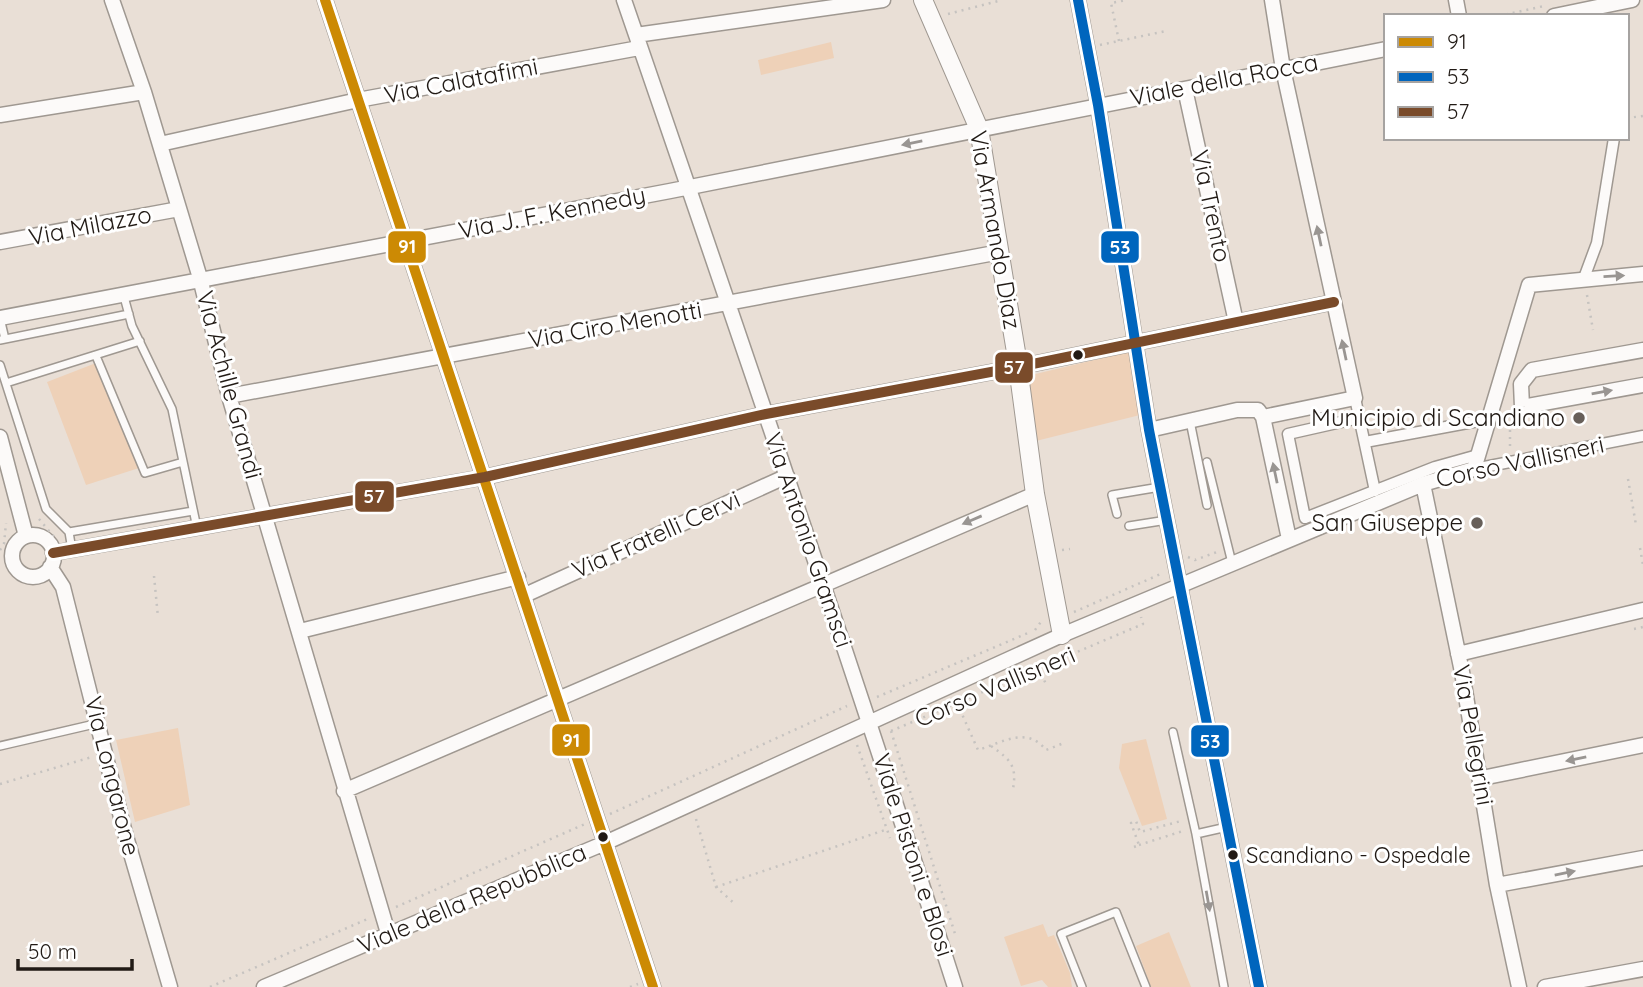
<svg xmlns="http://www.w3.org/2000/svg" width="1643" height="987" font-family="Quicksand,sans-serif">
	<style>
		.green { fill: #eed1b8 }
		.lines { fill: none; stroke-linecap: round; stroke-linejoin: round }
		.service-casing { stroke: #9f9891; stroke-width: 10 }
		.pedestrian-casing { stroke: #9f9891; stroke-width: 13 }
		.minor-casing { stroke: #9f9891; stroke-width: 17 }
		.tertiary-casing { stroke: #9f9891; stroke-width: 20 }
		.path { stroke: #c6c3c0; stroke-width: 2.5; stroke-dasharray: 2 5; stroke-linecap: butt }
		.service { stroke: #fcfaf9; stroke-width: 7 }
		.pedestrian { stroke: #fcfaf9; stroke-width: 10 }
		.minor { stroke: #fcfaf9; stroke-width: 14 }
		.tertiary { stroke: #fcfaf9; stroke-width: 18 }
		.bus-1-casing { stroke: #fff; stroke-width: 16 }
		.bus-2-casing { stroke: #fff; stroke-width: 16 }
		.bus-3-casing { stroke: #fff; stroke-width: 16 }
		.bus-1 { stroke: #cc8a04; stroke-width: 10 }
		.bus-2 { stroke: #0065bd; stroke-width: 10 }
		.bus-3 { stroke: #7a4b2a; stroke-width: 10 }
		.oneway { fill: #999592 }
		.bus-dot { fill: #211a15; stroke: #fff; stroke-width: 2.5 }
		.poi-dot { fill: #675f59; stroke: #fff; stroke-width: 2.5 }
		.labels { text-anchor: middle; stroke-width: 6; stroke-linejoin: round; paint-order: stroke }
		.bus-label { font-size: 22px; fill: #211a15; stroke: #fff; text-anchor: start }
		.street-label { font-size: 24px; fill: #211a15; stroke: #fff }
		.poi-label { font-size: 24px; fill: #211a15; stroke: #fff; text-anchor: end }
		.line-badge { stroke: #fff; stroke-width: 2.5 }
		.badge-label { font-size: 19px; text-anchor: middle; font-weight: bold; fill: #fff }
	</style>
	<rect width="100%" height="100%" fill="#e9dfd6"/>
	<path class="green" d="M831,42l3,16 -73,17 -3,-15z
		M1132,351l12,63 -108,27 -9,-65z
		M96,363l43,105 -53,17 -39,-103z
		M178,728l12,77 -55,17 -19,-82z
		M1146,739l21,80 -25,7 -23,-58 3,-24z
		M1043,924l5,13 6,-2 16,38 2,14h-24l-6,-7 -21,6 -17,-49z
		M1169,932l22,55h-40l-15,-41z"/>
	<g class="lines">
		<g class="service-casing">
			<path id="service" d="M123,293l9,33 40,83 25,119
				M0,318l5,21
				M0,340l129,-26
				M96,356l49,117 38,-11
				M0,365l46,144 23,23 3,18
				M6,383l134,-42
				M1190,421l17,84
				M1207,462l25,101
				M1117,514l-5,-19 48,-8
				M1129,526l38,-6
				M69,532l124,-21
				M1173,732l23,102 28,153
				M0,746l99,-23
				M1196,834l31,-7
				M1082,987l-21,-53 55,-22 30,75"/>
		</g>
		<g class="pedestrian-casing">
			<path id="pedestrian" d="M1584,278l13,-35 17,-105
				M1355,398l20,93
				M1359,418l-71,16 17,84 130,-51 43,-12
				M1365,442l124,-23
				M1474,469l169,-33"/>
		</g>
		<g class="minor-casing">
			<path id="minor" d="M112,0l32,92 56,186 29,118 159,537
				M325,0l328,987
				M624,0c113,328 225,656 331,987
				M1078,0l20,105 51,325 110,557
				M1456,0l3,16
				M1554,16l78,-16
				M636,35l247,-35
				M1185,89l51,233
				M0,115l144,-23
				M160,144l198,-44 281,-52
				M0,242l179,-33
				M0,318l670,-127 716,-142
				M1643,350l-111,20 -11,14 1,23 121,-22
				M229,396l771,-144
				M1263,417l92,-19 -72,-329 -11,-69
				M1149,430l88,-20h21l5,7 26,122
				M0,437l26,99
				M1423,484l39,188 35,213 22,102
				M12 556a21 21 0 1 1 42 0a21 21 0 1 1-42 0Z
				M53,553l432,-76 281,-63 252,-47 316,-65
				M50,567l13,20 62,246 45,154
				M525,595l262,-119
				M300,631l218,-54
				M1458,654l185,-44
				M1482,778l161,-33
				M344,791l691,-297
				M1497,885l146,-27
				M264,987l341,-144 457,-208 361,-151 51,-15 55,-184 114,-11
				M1545,987l98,-18"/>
		</g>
		<g class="tertiary-casing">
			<path id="tertiary" d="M923,0l56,129 37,223 19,142 27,141"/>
		</g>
		<path class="path" d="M948,14l54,-14
			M1499,16l45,-10
			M1119,41l-8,-38 16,-3
			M1100,45l66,-14
			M1627,118l16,-2
			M1587,295l6,35
			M1510,416v32
			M1628,479l8,46
			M39,519l16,19
			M1640,548l3,17
			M0,550l4,-6 2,-21
			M1062,550l8,-1
			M1188,557l7,3 22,-8
			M154,576l4,41
			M1074,612l89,-39
			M1634,629l9,-2
			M1035,630l8,-11
			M1038,668l9,18
			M877,697l151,-64
			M957,703l21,47c25,-8 49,-24 68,0l18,-7
			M891,731l252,-107 -2,-7
			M891,731l65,206
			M857,745l33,93
			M991,746c20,14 26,20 22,43
			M0,784l92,-27
			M610,814l237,-108
			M696,819l20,68 20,18
			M1139,845l44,-14
			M1134,847l5,-2 -8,-22 5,-2 4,11 41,-11
			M716,887l169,-57
			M396,907l189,-83
			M210,987l160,-69
			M630,987l8,-3"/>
		<use href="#service" class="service"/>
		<use href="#pedestrian" class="pedestrian"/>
		<use href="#minor" class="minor"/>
		<use href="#tertiary" class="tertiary"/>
		<g class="bus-1-casing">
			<path id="bus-1" d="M325,0l328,987"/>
		</g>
		<g class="bus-2-casing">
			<path id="bus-2" d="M1078,0l20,105 51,325 110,557"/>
		</g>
		<g class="bus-3-casing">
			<path id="bus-3" d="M53,553l432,-76 281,-63 252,-47 316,-65"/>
		</g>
		<use href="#bus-1" class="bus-1"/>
		<use href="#bus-2" class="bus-2"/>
		<use href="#bus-3" class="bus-3"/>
	</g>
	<defs><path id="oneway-solid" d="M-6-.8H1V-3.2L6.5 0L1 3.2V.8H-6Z" transform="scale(1.75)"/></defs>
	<g class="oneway">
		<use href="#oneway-solid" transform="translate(912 143) rotate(169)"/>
		<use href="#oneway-solid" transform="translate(1319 236) rotate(-102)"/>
		<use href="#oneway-solid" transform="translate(1614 276) rotate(-3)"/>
		<use href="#oneway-solid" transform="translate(1344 350) rotate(-102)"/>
		<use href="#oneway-solid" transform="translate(1602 392) rotate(-10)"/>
		<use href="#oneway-solid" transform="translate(1275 473) rotate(-102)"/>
		<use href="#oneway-solid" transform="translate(972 520) rotate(157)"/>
		<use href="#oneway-solid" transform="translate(1576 759) rotate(168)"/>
		<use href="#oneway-solid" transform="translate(1565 873) rotate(-11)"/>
		<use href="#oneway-solid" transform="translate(1208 901) rotate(80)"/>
	</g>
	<g class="bus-dot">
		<circle cx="1078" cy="355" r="6"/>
		<circle cx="603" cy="837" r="6"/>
		<circle cx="1233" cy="855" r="6"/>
	</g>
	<g class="poi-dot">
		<circle cx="1579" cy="418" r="7"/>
		<circle cx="1477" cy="523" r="7"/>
	</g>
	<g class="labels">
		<g class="bus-label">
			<text x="1246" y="863">Scandiano - Ospedale</text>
		</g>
		<g class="street-label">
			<text transform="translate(1224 80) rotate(-11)" y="8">Viale della Rocca</text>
			<text transform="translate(461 81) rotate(-11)" y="8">Via Calatafimi</text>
			<text transform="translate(1211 206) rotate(78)" y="8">Via Trento</text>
			<text transform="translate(552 213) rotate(-11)" y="8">Via J. F. Kennedy</text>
			<text transform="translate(90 226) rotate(-11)" y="8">Via Milazzo</text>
			<text transform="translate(995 230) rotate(80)" y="8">Via Armando Diaz</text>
			<text transform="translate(615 325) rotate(-10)" y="8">Via Ciro Menotti</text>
			<text transform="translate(229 385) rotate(75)" y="8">Via Achille Grandi</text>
			<text transform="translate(1520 462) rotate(-12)" y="8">Corso Vallisneri</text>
			<text transform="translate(656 535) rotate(-24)" y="8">Via Fratelli Cervi</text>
			<text transform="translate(808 540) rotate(71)" y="8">Via Antonio Gramsci</text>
			<text transform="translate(995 687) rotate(-23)" y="8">Corso Vallisneri</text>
			<text transform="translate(1473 735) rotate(80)" y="8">Via Pellegrini</text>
			<text transform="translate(112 776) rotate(76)" y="8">Via Longarone</text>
			<text transform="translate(913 855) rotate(72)" y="8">Viale Pistoni e Blosi</text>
			<text transform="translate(472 899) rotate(-23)" y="8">Viale della Repubblica</text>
		</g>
		<g class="poi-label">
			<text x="1565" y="426">Municipio di Scandiano</text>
			<text x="1463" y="531">San Giuseppe</text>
		</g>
	</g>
	<g class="line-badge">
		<rect x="387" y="230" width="40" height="34" rx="7" fill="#cc8a04"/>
		<rect x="1100" y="230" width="40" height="34" rx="7" fill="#0065bd"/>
		<rect x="994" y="351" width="40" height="33" rx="7" fill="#7a4b2a"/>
		<rect x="354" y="480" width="41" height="33" rx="7" fill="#7a4b2a"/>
		<rect x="551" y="723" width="40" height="34" rx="7" fill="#cc8a04"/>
		<rect x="1190" y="724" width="40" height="34" rx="7" fill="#0065bd"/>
	</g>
	<g class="badge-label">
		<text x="407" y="253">91</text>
		<text x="1120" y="254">53</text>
		<text x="1014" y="374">57</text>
		<text x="374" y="503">57</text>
		<text x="571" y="747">91</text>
		<text x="1210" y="748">53</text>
	</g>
	<rect x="1384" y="14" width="245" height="126" fill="#ffffff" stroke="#a6a3a1" stroke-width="2"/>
	<rect x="1398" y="37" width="35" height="10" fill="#cc8a04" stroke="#a6a3a1" stroke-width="2"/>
	<text x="1447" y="49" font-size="21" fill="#211a15">91</text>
	<rect x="1398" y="72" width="35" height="10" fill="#0065bd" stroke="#a6a3a1" stroke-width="2"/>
	<text x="1447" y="84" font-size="21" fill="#211a15">53</text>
	<rect x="1398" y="107" width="35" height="10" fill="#7a4b2a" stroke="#a6a3a1" stroke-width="2"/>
	<text x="1447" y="119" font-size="21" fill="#211a15">57</text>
	<path d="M18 959v10h114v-10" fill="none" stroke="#211a15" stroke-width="3.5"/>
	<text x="28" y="959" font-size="21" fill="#211a15" stroke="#ffffff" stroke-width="5" paint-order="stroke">50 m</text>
</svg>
